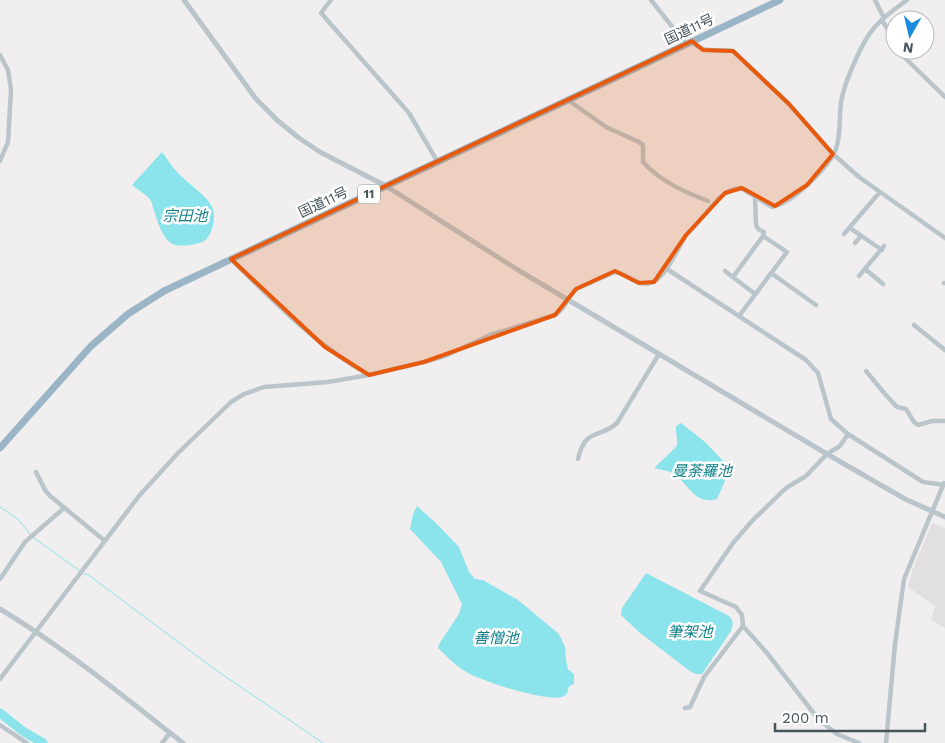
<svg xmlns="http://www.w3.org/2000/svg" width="945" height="743" font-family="'Work Sans','Noto Sans JP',sans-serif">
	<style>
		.education { fill: #e2dfe1 }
		.water { fill: #8be4eb }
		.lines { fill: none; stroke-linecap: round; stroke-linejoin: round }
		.stream { stroke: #8be4eb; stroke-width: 1 }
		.river { stroke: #8be4eb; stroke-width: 9 }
		.minor { stroke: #bac5cb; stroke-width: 4.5 }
		.tertiary { stroke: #bac5cb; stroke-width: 5 }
		.trunk { stroke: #9ab5c5; stroke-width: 7 }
		.marked { fill: #e8590c; fill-opacity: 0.2; stroke: #e8590c; stroke-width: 4; stroke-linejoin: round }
		.labels { text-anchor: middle; stroke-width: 5; stroke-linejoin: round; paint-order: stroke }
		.shield { fill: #fff; stroke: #7e888d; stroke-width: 1 }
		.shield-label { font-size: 12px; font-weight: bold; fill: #47555c }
		.street-label { font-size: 14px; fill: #47555c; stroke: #fff }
		.water-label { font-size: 15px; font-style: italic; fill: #0f8089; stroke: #fff }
	</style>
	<rect width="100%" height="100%" fill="#f1eeef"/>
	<path class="education" d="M932,523l13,5v100l-14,-8 4,-14 -27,-19 4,-16z"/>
	<path class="water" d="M162,152c6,8 12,18 19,24 10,10 27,20 32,33 3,9 -1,27 -9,32 -7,4 -27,7 -33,2 -12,-9 -15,-29 -20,-42l-3,-4 -16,-12z
		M681,423l24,19 23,24v8l-11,25c-22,7 -29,-16 -43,-25 -6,-4 -14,-4 -20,-6l22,-21c3,-6 -1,-14 0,-21z
		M417,506l19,17 23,24 10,25 6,7 8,1 35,20 41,34 6,13 1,13 2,9 6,5v10l-5,2c-1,4 -1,8 -5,10 -13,8 -82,-15 -96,-23 -12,-7 -21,-16 -30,-25l1,-4 20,-30 3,-10 -21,-42 -31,-33 3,-15z
		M646,573l83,43c5,5 4,9 2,15l-29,43h-6l-5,-2 -52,-40 -18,-17 1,-7z"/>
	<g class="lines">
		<path class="stream" d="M0,507l18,12 12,15
			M34,538l46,33
			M84,574h3l126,94 110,75"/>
		<path class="river" d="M0,713l24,19 19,11"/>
		<path class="minor" d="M331,0l-10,13 88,100 28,48
			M651,0l35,44
			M875,0l9,18
			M882,20l13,22
			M692,41c11,14 26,7 41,10l56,53 44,50 26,23 86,61
			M900,50l4,7 41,40
			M0,55l8,15 3,20 -3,52 -8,19
			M568,100l38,27 33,15 4,3v17c18,20 42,30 65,39
			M755,197l1,28 2,4 6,3 -1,4
			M850,228l32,22
			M844,234l35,-41
			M855,243l6,-7
			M231,259c43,43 85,86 138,116
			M667,269l139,91 12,13 13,46 17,15 75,48 22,3
			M865,269l18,15
			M725,271l30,23
			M771,273l45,32
			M859,276l25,-30
			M733,277l30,-41 24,16 -48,64
			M944,283h1
			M914,325l31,25
			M866,371l19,23 12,13 9,2 8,13 4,3 14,-4h13
			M848,434l-8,12 -13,8 -21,22 -20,12 -34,33 -19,22 -33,48 36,16 6,8 1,11 24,27 52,67 18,14 22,9
			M578,459c7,-32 22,-20 39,-36l42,-69
			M36,472l9,18 5,6 55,45
			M0,579l25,-37 39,-34
			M0,679l139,-183 39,-43 53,-51 13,-8 20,-7 64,-5 41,-7 55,-13 21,-6 45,-21 65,-20c11,-6 12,-18 21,-26l39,-17c12,1 22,15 35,11 15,-4 27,-33 35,-46 4,-6 11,-11 15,-17 12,-13 22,-31 41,-32l31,19c20,-3 57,-40 64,-58 5,-15 3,-31 5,-46 2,-17 17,-51 27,-67 10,-16 25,-25 39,-36
			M685,708l5,-1 14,-30 39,-51
			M0,725l27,18
			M162,743l8,-10
			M886,743l9,-99 9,-65 40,-96"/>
		<path class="tertiary" d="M184,0l72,99 21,21 22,18 21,14 66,34 132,84 309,184 78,45 40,18
			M0,609c65,39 123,87 183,134"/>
		<path class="trunk" d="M0,448l91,-102 37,-32 36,-23 616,-291"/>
	</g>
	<path class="marked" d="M692,41l11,9 30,1 56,53 44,50 -26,31 -32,21 -33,-18 -17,5 -39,42 -32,47 -15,1 -24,-12 -39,18 -21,26 -131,47 -55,13 -44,-28 -94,-88z"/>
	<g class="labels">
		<rect class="shield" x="358" y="184.5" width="22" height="19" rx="4"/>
		<g class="shield-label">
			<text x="369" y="198">11</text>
		</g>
		<g class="street-label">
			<text transform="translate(689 29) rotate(-25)" y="5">国道11号</text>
			<text transform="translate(323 202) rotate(-25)" y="5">国道11号</text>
		</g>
		<g class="water-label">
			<text x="185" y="221">宗田池</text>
			<text x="702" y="476">曼荼羅池</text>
			<text x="690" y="637">筆架池</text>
			<text x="496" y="643">善憎池</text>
		</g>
	</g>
	<g transform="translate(910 35) rotate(188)"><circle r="24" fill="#ffffff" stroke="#b5bbbe"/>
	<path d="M0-4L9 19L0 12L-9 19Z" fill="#1b8bde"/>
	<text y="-8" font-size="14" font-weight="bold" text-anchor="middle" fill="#47555c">N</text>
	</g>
	<path d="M775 723v8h150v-8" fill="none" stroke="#47555c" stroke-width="2.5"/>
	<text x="782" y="723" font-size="15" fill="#47555c" stroke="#ffffff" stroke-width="4" paint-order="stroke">200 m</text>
</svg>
